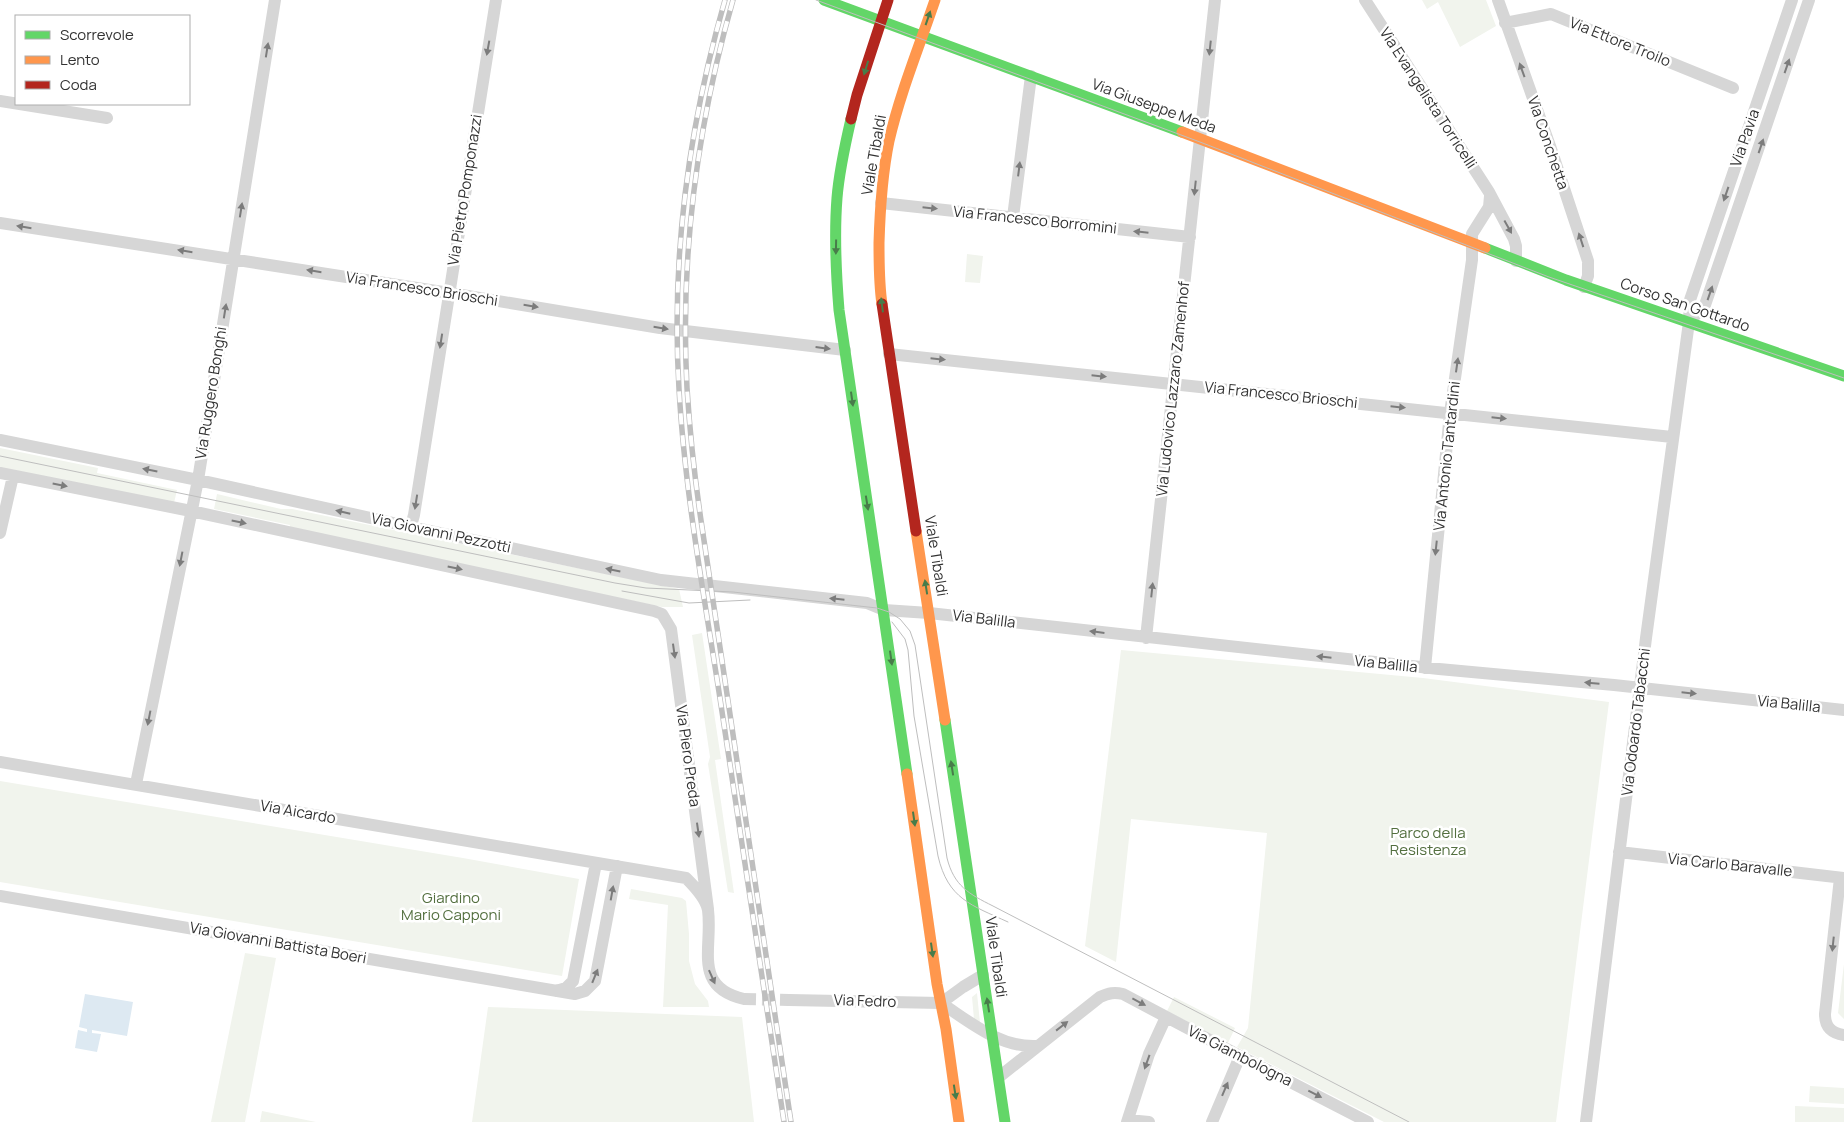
<svg xmlns="http://www.w3.org/2000/svg" width="1844" height="1122" font-family="Manrope,sans-serif">
	<style>
		.green { fill: #f1f4ed }
		.water { fill: #dde9f2 }
		.lines { fill: none; stroke-linecap: round; stroke-linejoin: round }
		.street-tunnel { stroke: #d6d6d6; stroke-width: 12; stroke-dasharray: 12 6; stroke-linecap: butt }
		.street { stroke: #d6d6d6; stroke-width: 12 }
		.fast { stroke: #63d668; stroke-width: 11 }
		.slow { stroke: #ff974d; stroke-width: 11 }
		.jam { stroke: #b3261e; stroke-width: 11 }
		.tram { stroke: #bebebe; stroke-width: 1 }
		.rail-casing { stroke: #bebebe; stroke-width: 5.5 }
		.rail { stroke: #fff; stroke-width: 4; stroke-dasharray: 11; stroke-linecap: butt }
		.oneway { fill: #487c4a }
		.oneway2 { fill: #7c7c7c }
		.labels { text-anchor: middle; stroke-width: 5; stroke-linejoin: round; paint-order: stroke }
		.street-label { font-size: 15px; fill: #323232; stroke: #fff }
		.park-label { font-size: 15px; fill: #536f3f; stroke: #fff }
	</style>
	<rect width="100%" height="100%" fill="#fff"/>
	<path class="green" d="M1422,0h64l10,26 -36,21 -22,-45 -11,7z
		M967,254l16,2 -3,27 -15,-1z
		M0,448l98,20 -1,5 80,17 -3,13 -174,-32z
		M217,494l64,15h11l387,80 4,18h-21l-373,-78 1,-4 -76,-16z
		M702,633l19,126 -6,1 19,133 -6,-1 -20,-128 2,-7 -18,-122z
		M1121,650l302,28 186,24 -53,420h-172l-147,-75 11,-19 19,-195 -136,-14 -15,143 -31,-16z
		M0,781l463,77 116,21 -17,97 -562,-94z
		M631,889l51,9 4,3 3,33v27l6,23 13,17 1,6h-46l5,-102 -39,-6z
		M245,953l31,5 -31,164h-34z
		M1844,964v55l-6,-6z
		M977,993l3,30 -6,-4 -2,-22z
		M1174,997l61,31 -7,15 -61,-32z
		M488,1007l254,10 12,105h-282z
		M1810,1086l34,2v16l-35,-2z
		M1795,1106l49,2v14h-49z
		M262,1111l54,11h-56z"/>
	<path class="water" d="M85,994l48,8 -6,34 -35,-6v3l9,1 -4,18 -22,-4 3,-18 9,2v-3l-8,-2z"/>
	<g class="lines">
		<path class="street-tunnel" d="M744,999l45,1"/>
		<path class="street" d="M1365,0l124,192 25,47 2,7v15
			M1498,0l52,146 38,115v15l-4,11
			M1505,23l46,-9 182,74
			M0,101l107,17
			M881,203l309,34
			M1013,217l18,-141
			M0,223l462,72 198,33 185,22
			M1689,322l16,-17 104,-305
			M889,354l783,83
			M0,440l198,40 209,46 254,54 206,23 17,7 45,3 510,56 175,16 230,25
			M0,473l191,38 463,100 8,3 9,15 37,280
			M407,526l5,-4 2,-7 82,-515
			M0,533l13,-57
			M1146,638l69,-638
			M1425,668l25,-255 22,-153v-26l17,-27 1,-11
			M0,762l686,116c8,8 20,20 22,32 5,38 -16,77 36,89
			M136,784l62,-304 77,-480
			M1619,852l225,26
			M1840,878l-15,136c0,13 6,19 19,21
			M0,896l575,98 10,-3 10,-10 22,-115
			M556,991l10,-3 7,-7 23,-118
			M789,1000l152,3
			M941,1003c29,19 59,45 96,43
			M941,1003l22,-16 20,-12
			M999,1077l101,-80c9,-4 14,-5 23,-3l117,62 128,66
			M1128,1120l21,2
			M1127,1122l22,-68 17,-37
			M1212,1122l28,-66
			M1586,1122l60,-484 43,-316 1,-22 102,-300"/>
		<path class="fast" d="M824,0l358,132
			M851,119c-6,26 -12,53 -14,79 -3,38 -1,75 2,112l68,464
			M1485,248l81,32 278,96
			M945,720l60,402"/>
		<path class="slow" d="M1182,132l303,116
			M882,304c-3,-20 -3,-40 -3,-61 1,-34 3,-68 10,-102 11,-48 30,-94 46,-141
			M916,531l29,189
			M907,774l30,210 9,45 13,93"/>
		<path class="jam" d="M851,119l6,-24 31,-95
			M882,304l34,227"/>
		<path class="tram" d="M816,0l384,142 349,135 295,101
			M0,456l615,127 31,5 87,4 144,16 12,4 11,7 10,12 5,14 32,213c7,28 22,36 46,48l416,216
			M622,591l67,12 61,-3
			M892,622l13,17 3,11 6,66 24,140c10,43 33,49 70,66"/>
		<g class="rail-casing">
			<path id="rail" d="M725,0c-36,125 -54,258 -46,389 6,106 26,211 42,316 21,139 42,278 63,417
				M733,0c-36,126 -53,257 -46,388 3,47 8,93 15,139l89,595"/>
		</g>
		<use href="#rail" class="rail"/>
	</g>
	<defs><path id="oneway-solid" d="M-6-.8H1V-3.2L6.5 0L1 3.2V.8H-6Z" transform="scale(1.25)"/></defs>
	<g class="oneway">
		<use href="#oneway-solid" transform="translate(928 18) rotate(-71)"/>
		<use href="#oneway-solid" transform="translate(866 68) rotate(107)"/>
		<use href="#oneway-solid" transform="translate(836 247) rotate(91)"/>
		<use href="#oneway-solid" transform="translate(882 305) rotate(-97)"/>
		<use href="#oneway-solid" transform="translate(852 399) rotate(82)"/>
		<use href="#oneway-solid" transform="translate(867 503) rotate(81)"/>
		<use href="#oneway-solid" transform="translate(926 587) rotate(-99)"/>
		<use href="#oneway-solid" transform="translate(891 658) rotate(82)"/>
		<use href="#oneway-solid" transform="translate(952 768) rotate(-99)"/>
		<use href="#oneway-solid" transform="translate(914 819) rotate(82)"/>
		<use href="#oneway-solid" transform="translate(932 950) rotate(82)"/>
		<use href="#oneway-solid" transform="translate(988 1005) rotate(-99)"/>
		<use href="#oneway-solid" transform="translate(955 1092) rotate(81)"/>
	</g>
	<g class="oneway2">
		<use href="#oneway-solid" transform="translate(488 48) rotate(100)"/>
		<use href="#oneway-solid" transform="translate(1210 48) rotate(96)"/>
		<use href="#oneway-solid" transform="translate(267 50) rotate(-81)"/>
		<use href="#oneway-solid" transform="translate(1787 66) rotate(-71)"/>
		<use href="#oneway-solid" transform="translate(1522 70) rotate(-110)"/>
		<use href="#oneway-solid" transform="translate(1761 146) rotate(-71)"/>
		<use href="#oneway-solid" transform="translate(1019 169) rotate(-83)"/>
		<use href="#oneway-solid" transform="translate(1195 188) rotate(96)"/>
		<use href="#oneway-solid" transform="translate(1726 194) rotate(109)"/>
		<use href="#oneway-solid" transform="translate(930 208) rotate(6)"/>
		<use href="#oneway-solid" transform="translate(241 210) rotate(-81)"/>
		<use href="#oneway-solid" transform="translate(24 227) rotate(-171)"/>
		<use href="#oneway-solid" transform="translate(1508 227) rotate(61)"/>
		<use href="#oneway-solid" transform="translate(1141 232) rotate(-174)"/>
		<use href="#oneway-solid" transform="translate(1581 240) rotate(-108)"/>
		<use href="#oneway-solid" transform="translate(185 251) rotate(-171)"/>
		<use href="#oneway-solid" transform="translate(314 271) rotate(-171)"/>
		<use href="#oneway-solid" transform="translate(1710 293) rotate(-71)"/>
		<use href="#oneway-solid" transform="translate(531 306) rotate(9)"/>
		<use href="#oneway-solid" transform="translate(225 311) rotate(-81)"/>
		<use href="#oneway-solid" transform="translate(661 328) rotate(9)"/>
		<use href="#oneway-solid" transform="translate(441 341) rotate(99)"/>
		<use href="#oneway-solid" transform="translate(823 348) rotate(7)"/>
		<use href="#oneway-solid" transform="translate(938 359) rotate(6)"/>
		<use href="#oneway-solid" transform="translate(1457 365) rotate(-82)"/>
		<use href="#oneway-solid" transform="translate(1099 376) rotate(6)"/>
		<use href="#oneway-solid" transform="translate(1398 407) rotate(6)"/>
		<use href="#oneway-solid" transform="translate(1499 418) rotate(6)"/>
		<use href="#oneway-solid" transform="translate(150 470) rotate(-169)"/>
		<use href="#oneway-solid" transform="translate(60 485) rotate(11)"/>
		<use href="#oneway-solid" transform="translate(416 502) rotate(99)"/>
		<use href="#oneway-solid" transform="translate(343 512) rotate(-167)"/>
		<use href="#oneway-solid" transform="translate(239 522) rotate(12)"/>
		<use href="#oneway-solid" transform="translate(1436 548) rotate(96)"/>
		<use href="#oneway-solid" transform="translate(181 559) rotate(101)"/>
		<use href="#oneway-solid" transform="translate(455 568) rotate(12)"/>
		<use href="#oneway-solid" transform="translate(613 570) rotate(-168)"/>
		<use href="#oneway-solid" transform="translate(1152 590) rotate(-84)"/>
		<use href="#oneway-solid" transform="translate(837 599) rotate(-174)"/>
		<use href="#oneway-solid" transform="translate(1097 632) rotate(-173)"/>
		<use href="#oneway-solid" transform="translate(674 651) rotate(82)"/>
		<use href="#oneway-solid" transform="translate(1324 657) rotate(-174)"/>
		<use href="#oneway-solid" transform="translate(1592 683) rotate(-175)"/>
		<use href="#oneway-solid" transform="translate(1689 693) rotate(6)"/>
		<use href="#oneway-solid" transform="translate(149 718) rotate(101)"/>
		<use href="#oneway-solid" transform="translate(698 830) rotate(82)"/>
		<use href="#oneway-solid" transform="translate(612 893) rotate(-80)"/>
		<use href="#oneway-solid" transform="translate(1833 944) rotate(96)"/>
		<use href="#oneway-solid" transform="translate(595 976) rotate(-68)"/>
		<use href="#oneway-solid" transform="translate(712 977) rotate(66)"/>
		<use href="#oneway-solid" transform="translate(1139 1002) rotate(28)"/>
		<use href="#oneway-solid" transform="translate(1062 1026) rotate(-38)"/>
		<use href="#oneway-solid" transform="translate(1147 1062) rotate(110)"/>
		<use href="#oneway-solid" transform="translate(1225 1089) rotate(-67)"/>
		<use href="#oneway-solid" transform="translate(1315 1094) rotate(27)"/>
	</g>
	<g class="labels">
		<g class="street-label">
			<text transform="translate(1620 42) rotate(22)" y="5">Via Ettore Troilo</text>
			<text transform="translate(1428 98) rotate(57)" y="5">Via Evangelista Torricelli</text>
			<text transform="translate(1154 106) rotate(20)" y="5">Via Giuseppe Meda</text>
			<text transform="translate(1745 138) rotate(-71)" y="5">Via Pavia</text>
			<text transform="translate(1548 143) rotate(71)" y="5">Via Conchetta</text>
			<text transform="translate(874 155) rotate(-80)" y="5">Viale Tibaldi</text>
			<text transform="translate(465 190) rotate(-81)" y="5">Via Pietro Pomponazzi</text>
			<text transform="translate(1035 220) rotate(6)" y="5">Via Francesco Borromini</text>
			<text transform="translate(422 289) rotate(9)" y="5">Via Francesco Brioschi</text>
			<text transform="translate(1685 305) rotate(19)" y="5">Corso San Gottardo</text>
			<text transform="translate(1173 389) rotate(-84)" y="5">Via Ludovico Lazzaro Zamenhof</text>
			<text transform="translate(211 393) rotate(-81)" y="5">Via Ruggero Bonghi</text>
			<text transform="translate(1281 395) rotate(6)" y="5">Via Francesco Brioschi</text>
			<text transform="translate(1447 456) rotate(-84)" y="5">Via Antonio Tantardini</text>
			<text transform="translate(441 533) rotate(12)" y="5">Via Giovanni Pezzotti</text>
			<text transform="translate(936 556) rotate(81)" y="5">Viale Tibaldi</text>
			<text transform="translate(984 619) rotate(7)" y="5">Via Balilla</text>
			<text transform="translate(1386 664) rotate(6)" y="5">Via Balilla</text>
			<text transform="translate(1789 704) rotate(6)" y="5">Via Balilla</text>
			<text transform="translate(1636 722) rotate(-83)" y="5">Via Odoardo Tabacchi</text>
			<text transform="translate(688 756) rotate(82)" y="5">Via Piero Preda</text>
			<text transform="translate(298 812) rotate(10)" y="5">Via Aicardo</text>
			<text transform="translate(1730 865) rotate(6)" y="5">Via Carlo Baravalle</text>
			<text transform="translate(278 943) rotate(10)" y="5">Via Giovanni Battista Boeri</text>
			<text transform="translate(996 957) rotate(82)" y="5">Viale Tibaldi</text>
			<text transform="translate(865 1001) rotate(2)" y="5">Via Fedro</text>
			<text transform="translate(1240 1056) rotate(27)" y="5">Via Giambologna</text>
		</g>
		<g class="park-label">
			<text x="1428" y="838">Parco della<tspan x="1428" dy="17">Resistenza</tspan></text>
			<text x="451" y="903">Giardino<tspan x="451" dy="17">Mario Capponi</tspan></text>
		</g>
	</g>
	<rect x="15" y="15" width="175" height="90" fill="#ffffff" stroke="#adadad"/>
	<rect x="25" y="31" width="25" height="8" fill="#63d668" stroke="#adadad"/>
	<text x="60" y="40" font-size="15" fill="#323232">Scorrevole</text>
	<rect x="25" y="56" width="25" height="8" fill="#ff974d" stroke="#adadad"/>
	<text x="60" y="65" font-size="15" fill="#323232">Lento</text>
	<rect x="25" y="81" width="25" height="8" fill="#b3261e" stroke="#adadad"/>
	<text x="60" y="90" font-size="15" fill="#323232">Coda</text>
</svg>
